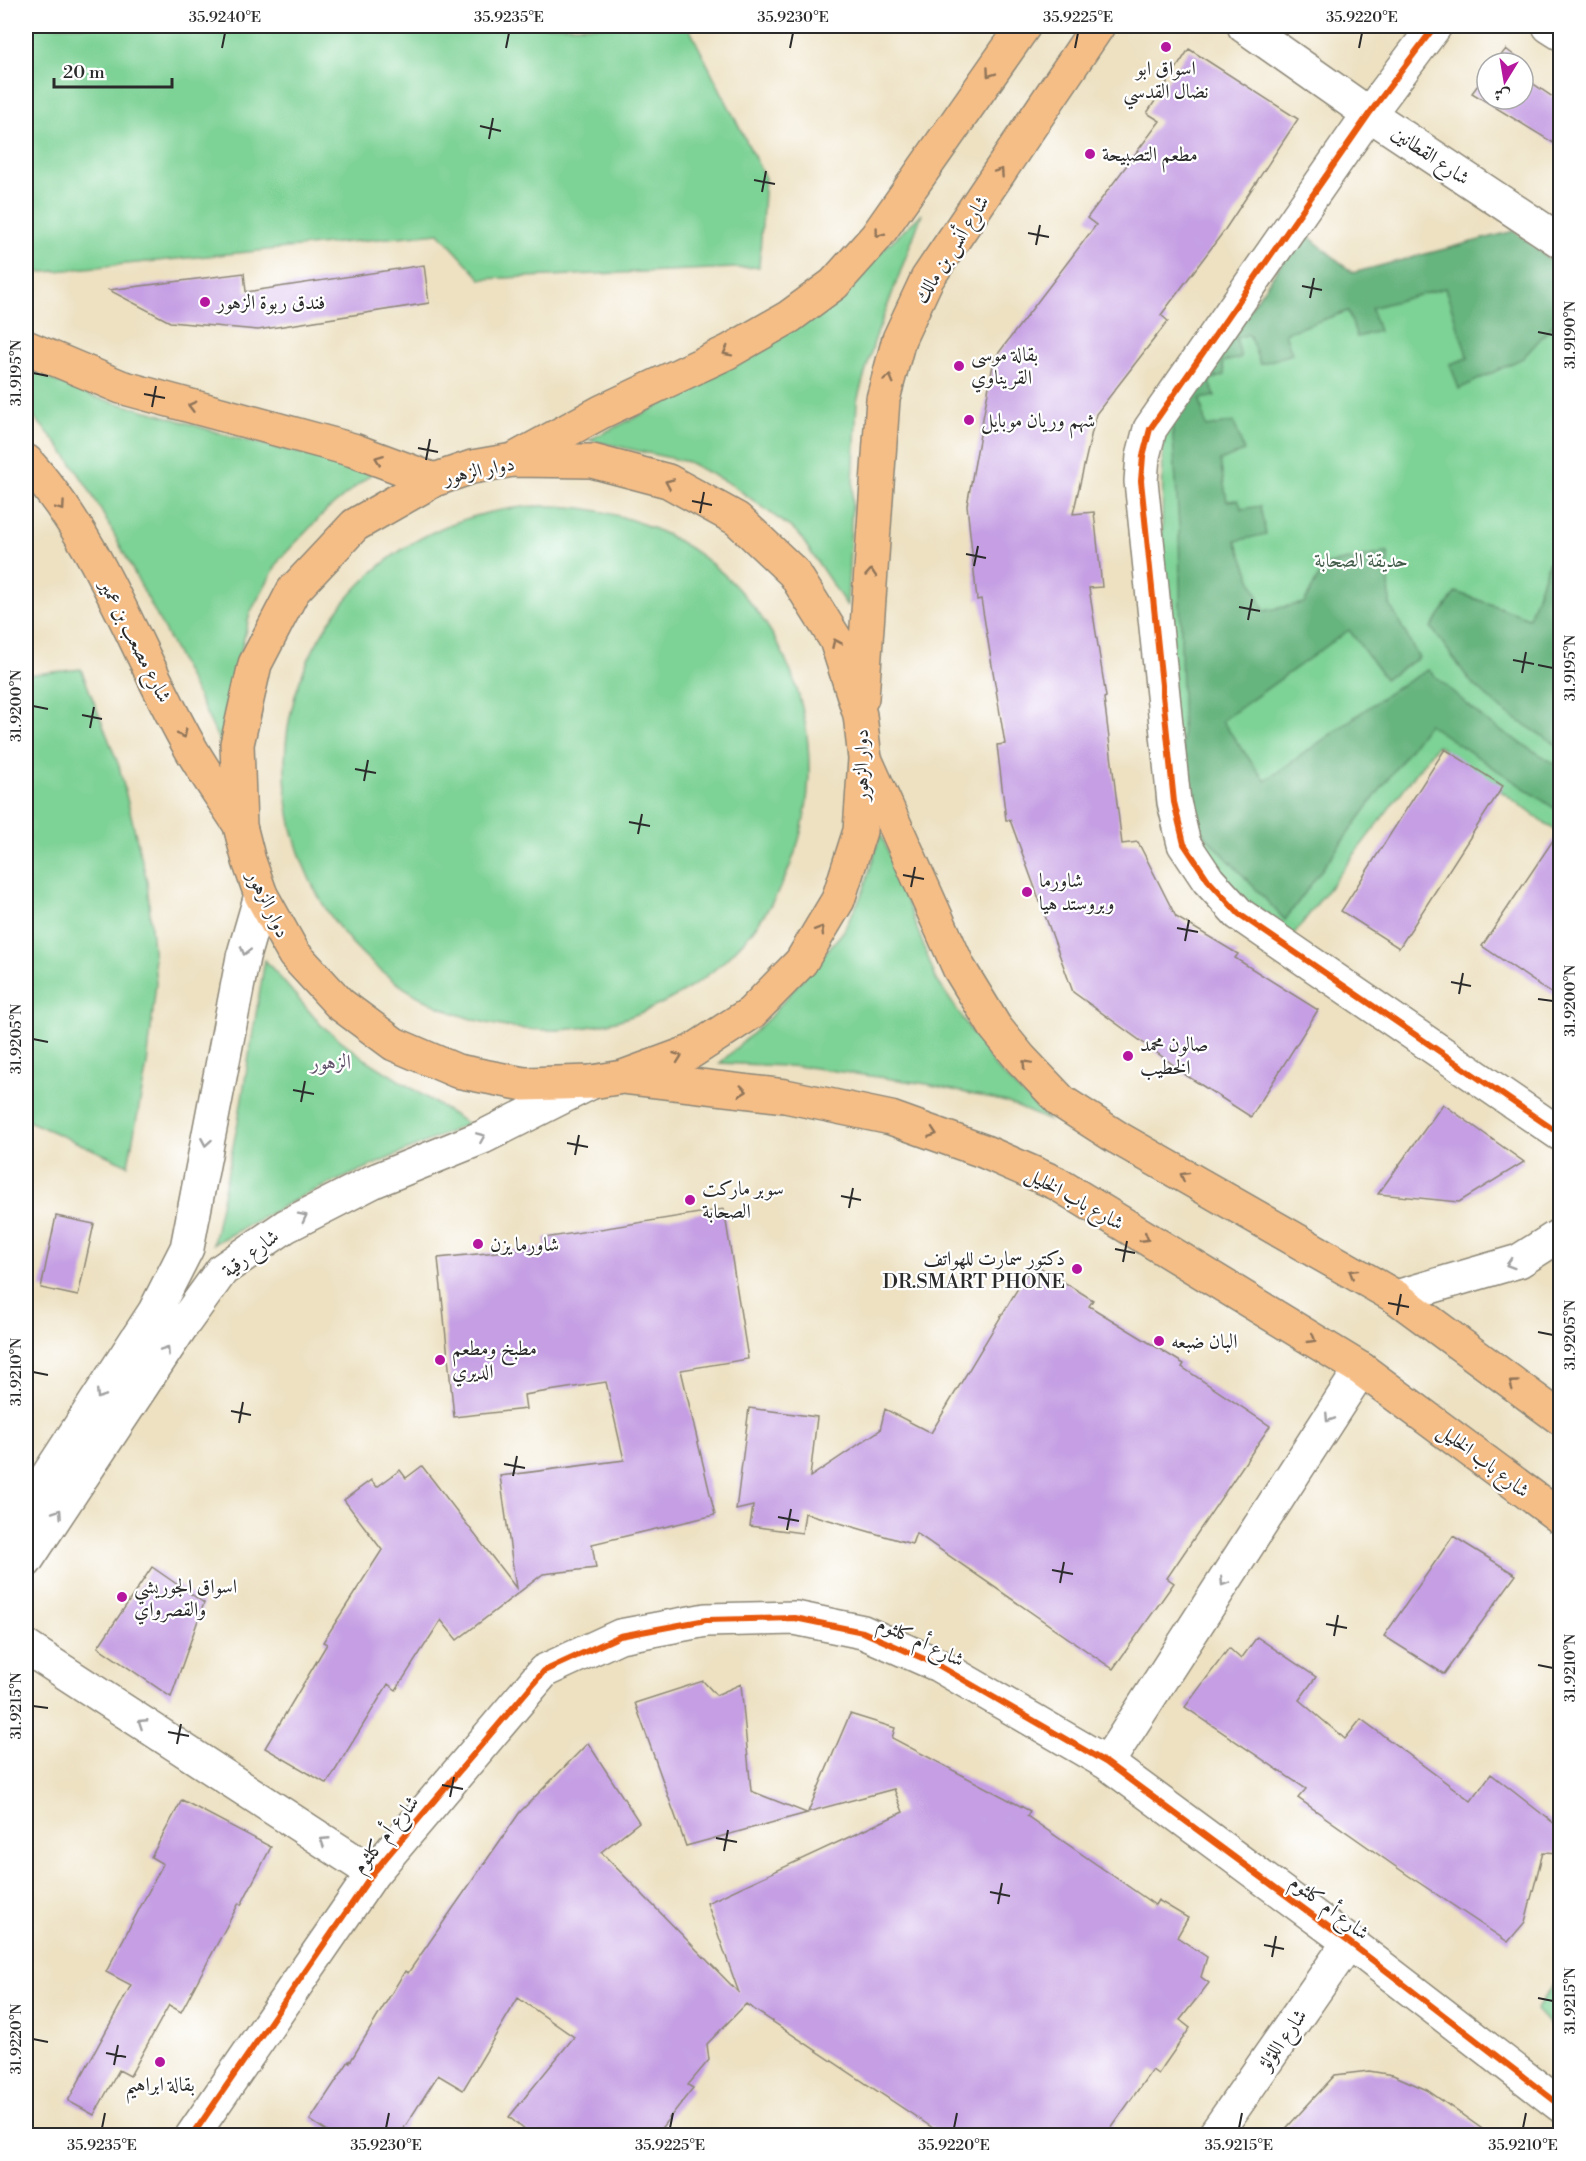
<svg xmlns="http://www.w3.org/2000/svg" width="1586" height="2161" font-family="'Libre Bodoni',Amiri,serif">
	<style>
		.green { fill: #7dd295; stroke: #547e60; stroke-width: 1.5 }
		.forest { fill: #66b47e; stroke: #487054; stroke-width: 1.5 }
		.building { fill: #c59ee3 }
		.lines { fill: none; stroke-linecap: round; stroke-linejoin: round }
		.minor-casing { stroke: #8c8676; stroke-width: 36 }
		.major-casing { stroke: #8c8676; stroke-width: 36 }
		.minor { stroke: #fff; stroke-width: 33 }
		.major { stroke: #f6be87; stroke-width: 33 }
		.cycleway-casing { stroke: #fff; stroke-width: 10 }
		.cycleway { stroke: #e8590c; stroke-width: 6 }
		.oneway { stroke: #907459 }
		.oneway2 { stroke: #a0a0a0 }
		.ticks { fill: none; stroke: #2b2b2b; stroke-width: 2 }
		.poi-dot { fill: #b5179e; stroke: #fff; stroke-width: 2 }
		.labels { text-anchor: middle; stroke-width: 4.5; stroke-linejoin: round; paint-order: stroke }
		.poi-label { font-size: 20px; fill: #2b2b2b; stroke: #fff; text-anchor: start }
		.street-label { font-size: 20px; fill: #2b2b2b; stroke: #fff }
		.park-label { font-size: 20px; fill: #445d4b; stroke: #fff }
		.neighbourhood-label { font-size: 21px; fill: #61536b; stroke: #fff }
		.neatline { fill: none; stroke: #2b2b2b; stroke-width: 2 }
		.ticks-label { font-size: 15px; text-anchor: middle; fill: #2b2b2b }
	</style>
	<rect width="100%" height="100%" fill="#fff"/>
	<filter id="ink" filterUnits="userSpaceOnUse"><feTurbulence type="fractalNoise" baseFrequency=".0167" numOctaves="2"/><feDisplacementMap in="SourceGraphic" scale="12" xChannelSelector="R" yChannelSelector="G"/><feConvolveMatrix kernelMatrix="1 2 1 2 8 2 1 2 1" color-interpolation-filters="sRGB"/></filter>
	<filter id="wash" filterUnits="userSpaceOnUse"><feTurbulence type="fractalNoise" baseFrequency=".008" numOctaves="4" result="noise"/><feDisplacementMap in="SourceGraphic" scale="24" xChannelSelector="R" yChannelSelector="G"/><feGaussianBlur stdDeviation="1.35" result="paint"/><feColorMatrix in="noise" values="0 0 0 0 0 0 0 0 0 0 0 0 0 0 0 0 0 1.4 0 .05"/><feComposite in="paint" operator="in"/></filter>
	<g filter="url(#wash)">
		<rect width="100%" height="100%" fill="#ede1c2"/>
		<path class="green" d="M26,26h662l77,152 -6,89 -278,12 -42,-46 -413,41z
			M922,214l-48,128 -17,59 -10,205 -49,-73 -66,-48 -44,-23 -99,-22 104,-51 64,-39 57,-38z
			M1514,231l46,37v566l-123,-89 -152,201 -125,-140 3,-371 140,-203 50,41z
			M26,369l68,28 68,18 70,22 143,34 -49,40 -46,48 -30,54 -14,59 -13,78c-25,-57 -55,-113 -84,-168 -32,-61 -62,-125 -113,-172z
			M285 768a262 262 0 1 1 524 0a262 262 0 1 1-524 0Z
			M81,669l38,97 28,115 9,102 -9,82 -19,100 -102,-45v-445z
			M881,833l55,146 61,90 53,52 -44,-19 -79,-18 -120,-17 -87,-4 49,-45 74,-86 20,-40z
			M265,960l56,65 44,34 103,65 -166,72 -89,48 25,-122z
			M1560,1976v60l-24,-26z"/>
		<path class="forest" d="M1514,231l46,37v49l-37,41 -64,31 -9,-25 18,-6 -23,-70 -74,20 8,23 -22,6 -9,-26 -63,22 7,21 -32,10 -11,-30 -13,4 5,20 -19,4 3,13 -16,5 6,16 -15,3 6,28 28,-5 10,29 -24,10 7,40 11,-1 4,9 18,-3 6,28 -30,7 28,70 40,-8 21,-38 63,-13 2,53 29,53 -34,21 -36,-49 -127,91 43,60 128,-91 35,-20 59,52 73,45v45l-132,-88 -143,196 -83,-88 -19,-74 -4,-231 -7,-104 131,-191 50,41z
			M1560,530v217l-57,-36 -33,-30 -39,-54 25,-35 73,26z"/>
		<g id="blocks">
			<path class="building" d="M1189,49l109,70 -74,112 -63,84 7,6 -72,93 -23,100 21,-2 8,75 -13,1 17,109 -2,1 18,146 16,-2 38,75 62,37 -3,4 83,52 -67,107 -70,-45 1,-1 -109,-79 -63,-172h-4l-9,-75 8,-1 -24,-145 -4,1 -10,-95 27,-146 102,-134 -9,-7 73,-97 -13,-8z
				M1506,49l19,15 -2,9v-10h-28z
				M1487,73v26h36v-22l37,25v45l-88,-54z
				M424,265l5,38 -171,27 -88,-8 -61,-32 135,-17 2,19z
				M1445,749l58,37 -104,162 -58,-37z
				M1560,830v169l-78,-53z
				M1443,1104l81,58 -65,40 -81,-8z
				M724,1209l24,150 -67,11 34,145 -123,29 4,24 -53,6 -86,66 -16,-20 -45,70 -8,-6 -61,100 -62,-36 62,-104 -4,-2 59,-92 -38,-50 27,-20 6,7 23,-17 6,8 16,-12 94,122 -16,-112 124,-16 -18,-78 -82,13 2,14 -72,8 -16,-159 108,-11 -2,-9z
				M56,1216l38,8 -16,72 -37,-8z
				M1033,1263l60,37 -4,6 95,58 -2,3 88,59 -103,152 7,5 -61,86 -197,-136 -4,11 -107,-31 -3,20 -52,-7 3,-20 -17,4 13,-102 68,9 -7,60 70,-47 5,-21 46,24z
				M1453,1536l63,39 -72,99 -60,-38z
				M152,1567l52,36 -33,94 -73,-50z
				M1257,1637l59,40 -17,23 46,39 16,-20 110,82 20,-27 69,54v25l-17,-1 -18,70 -17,20 -99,-66 -111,-78 8,-9 -121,-82 44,-59 12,11z
				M703,1681l13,14 25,-11 10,107 56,22 -121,33 -51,-143z
				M850,1714l45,14 -3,10 138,73 -3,5 128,89 3,-5 30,18 -11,19 30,20 -6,20 8,6 -29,37 10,8 -32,46 -6,-4 -46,65 -161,1 -199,-132 -39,40 2,16 -21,25 5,3 -38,48h-123l-23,-19 65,-80 -56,-39 -55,92 -25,-15 -39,61h-65l-24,-16 39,-59 1,1 55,-91 3,2 112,-161 68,-69 51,79 -38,30 138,141 -32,-90 196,-91 -9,-23 -86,23z
				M182,1800l89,47 -30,58 -2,-2 -58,109 -12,-7 -39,71 -11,-6 -25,45 -26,-14 63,-116 -25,-13 57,-108 -12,-7z
				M1369,2071l24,4 34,15 65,46h-213l56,-61z"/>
		</g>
	</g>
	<g filter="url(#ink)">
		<use href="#blocks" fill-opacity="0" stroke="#8c8676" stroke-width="1.5"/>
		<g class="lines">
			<g class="minor-casing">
				<path id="minor" d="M1244,26l125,88 191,127
					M1435,26l-66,88 -219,315 -7,27 -2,25 33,321 10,42 24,36 31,34 321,220
					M1549,26l11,7
					M1396,1297l123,-36 41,-26
					M26,1509l129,-198 32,-63 56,-291 18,-62
					M26,1561l155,-234 41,-57 64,-44 88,-45 109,-44 109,-55
					M26,1647l347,226
					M1107,1763l254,-394
					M192,2136l181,-263 171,-202 76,-35 86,-16 89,-2 68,14 75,33 169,98 242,179 211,163
					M1214,2136l135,-194"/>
			</g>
			<g class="major-casing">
				<path id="major" d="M26,347l95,40 232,63 81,30
					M515,459l86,-47 127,-60 61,-35 45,-33 42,-47 148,-211
					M26,461c76,83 110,192 165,288 15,26 33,51 49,76
					M862,698l21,-299 16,-60 28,-60 171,-253
					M867,763l92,205 36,59 26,32 41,43 56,36 278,159 164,121
					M623,1077l68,-25 60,-39 50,-51 37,-62 22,-69 5,-72 -5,-44 -24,-75 -42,-67 -57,-54 -69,-38 -76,-20 -79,-1 -41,7 -38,13 -79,45 -62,66 -38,73 -18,80 3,82 9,35 12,34 33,59 46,50 54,40 63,27 67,13 68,-2 31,-5 162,19 106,22 92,33 73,32 305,186 199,148"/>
			</g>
			<use href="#minor" class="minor"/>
			<use href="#major" class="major"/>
			<g class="cycleway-casing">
				<path id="cycleway" d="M1435,26l-66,88 -219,315 -7,27 -2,25 33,321 10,42 24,36 31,34 321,220
					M192,2136l181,-263 171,-202 76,-35 86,-16 89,-2 68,14 75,33 169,98 242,179 211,163"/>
			</g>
			<use href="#cycleway" class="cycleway"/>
		</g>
		<defs><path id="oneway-chevron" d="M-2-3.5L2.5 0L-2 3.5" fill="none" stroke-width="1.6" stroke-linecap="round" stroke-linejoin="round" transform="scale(1.5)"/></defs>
		<g class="oneway">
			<use href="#oneway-chevron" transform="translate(990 73) rotate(125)"/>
			<use href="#oneway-chevron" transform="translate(1000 172) rotate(-56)"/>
			<use href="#oneway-chevron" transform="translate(879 233) rotate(127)"/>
			<use href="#oneway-chevron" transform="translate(727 352) rotate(153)"/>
			<use href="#oneway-chevron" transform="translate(889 379) rotate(-75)"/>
			<use href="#oneway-chevron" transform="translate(192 406) rotate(-165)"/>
			<use href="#oneway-chevron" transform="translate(379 459) rotate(-159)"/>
			<use href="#oneway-chevron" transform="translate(669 483) rotate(-157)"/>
			<use href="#oneway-chevron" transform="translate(61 507) rotate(55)"/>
			<use href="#oneway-chevron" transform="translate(871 573) rotate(-86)"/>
			<use href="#oneway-chevron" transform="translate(836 643) rotate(-114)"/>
			<use href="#oneway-chevron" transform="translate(183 734) rotate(63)"/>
			<use href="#oneway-chevron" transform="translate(820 930) rotate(-59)"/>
			<use href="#oneway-chevron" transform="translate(678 1057) rotate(-20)"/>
			<use href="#oneway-chevron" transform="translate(1026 1064) rotate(-133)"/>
			<use href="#oneway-chevron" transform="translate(743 1091) rotate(7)"/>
			<use href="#oneway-chevron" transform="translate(933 1133) rotate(19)"/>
			<use href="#oneway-chevron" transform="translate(1184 1176) rotate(-150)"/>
			<use href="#oneway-chevron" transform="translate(1145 1238) rotate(31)"/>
			<use href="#oneway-chevron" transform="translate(1353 1273) rotate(-150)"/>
			<use href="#oneway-chevron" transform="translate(1312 1339) rotate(31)"/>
			<use href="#oneway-chevron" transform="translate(1513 1384) rotate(-144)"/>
		</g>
		<g class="oneway2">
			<use href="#oneway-chevron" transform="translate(245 951) rotate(106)"/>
			<use href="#oneway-chevron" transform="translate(481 1137) rotate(-23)"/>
			<use href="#oneway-chevron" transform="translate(206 1142) rotate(100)"/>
			<use href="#oneway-chevron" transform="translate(303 1217) rotate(-27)"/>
			<use href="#oneway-chevron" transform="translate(1510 1264) rotate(162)"/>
			<use href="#oneway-chevron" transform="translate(166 1350) rotate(-56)"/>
			<use href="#oneway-chevron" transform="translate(100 1395) rotate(123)"/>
			<use href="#oneway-chevron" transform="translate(1329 1418) rotate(123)"/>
			<use href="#oneway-chevron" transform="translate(58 1513) rotate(-56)"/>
			<use href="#oneway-chevron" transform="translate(1224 1582) rotate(123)"/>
			<use href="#oneway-chevron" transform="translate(142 1723) rotate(-147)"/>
			<use href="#oneway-chevron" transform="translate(324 1841) rotate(-147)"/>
		</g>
	</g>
	<path class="ticks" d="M222,48l3,-15M506,48l3,-15M790,48l3,-15M1075,48l3,-15M1359,48l3,-15M480,126l21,5M489,139l4,-21M754,180l21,4M762,192l4,-21M1028,233l21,4M1036,245l4,-20M1302,286l20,4M1310,298l4,-20M1538,332l15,3M33,373l15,3M144,394l21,4M152,407l4,-21M418,448l20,4M426,460l4,-21M692,501l20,4M700,513l4,-21M966,554l20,4M974,566l4,-20M1239,607l21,4M1248,620l4,-21M1513,660l21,4M1538,665l15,3M1522,673l4,-21M33,706l15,3M82,715l20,4M90,728l4,-21M355,769l21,4M364,781l4,-21M629,822l21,4M638,834l4,-20M903,875l21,4M911,887l4,-20M1177,928l21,4M1185,941l4,-21M1451,982l20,4M1459,994l4,-21M1538,999l15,2M33,1039l15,3M293,1090l21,4M301,1102l4,-21M567,1143l21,4M575,1155l4,-20M841,1196l20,4M849,1208l4,-20M1115,1249l20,4M1123,1262l4,-21M1388,1303l21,4M1397,1315l4,-21M1538,1332l15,3M33,1372l15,3M231,1411l20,4M239,1423l4,-21M504,1464l21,4M513,1476l4,-20M778,1517l21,4M787,1530l4,-21M1052,1570l21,4M1060,1583l4,-21M1326,1624l21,4M1334,1636l4,-21M1538,1665l15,3M33,1706l15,2M168,1732l21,4M177,1744l4,-20M442,1785l21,4M450,1797l4,-20M716,1838l21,4M724,1851l4,-21M990,1892l20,4M998,1904l4,-21M1264,1945l20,4M1272,1957l4,-21M1538,1998l15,3M33,2039l15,3M106,2053l20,4M114,2065l4,-20M102,2128l3,-15M386,2128l3,-15M670,2128l3,-15M954,2128l3,-15M1239,2128l3,-15M1523,2128l3,-15"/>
	<g class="poi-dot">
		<circle cx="1166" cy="47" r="6"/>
		<circle cx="1090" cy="154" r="6"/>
		<circle cx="205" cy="302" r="6"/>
		<circle cx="959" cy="366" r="6"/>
		<circle cx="969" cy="420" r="6"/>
		<circle cx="1027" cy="892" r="6"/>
		<circle cx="1128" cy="1056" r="6"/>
		<circle cx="690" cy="1200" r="6"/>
		<circle cx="478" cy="1244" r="6"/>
		<circle cx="1077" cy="1269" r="6"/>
		<circle cx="1159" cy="1341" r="6"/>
		<circle cx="440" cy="1360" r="6"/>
		<circle cx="122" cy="1597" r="6"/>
		<circle cx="160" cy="2062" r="6"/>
	</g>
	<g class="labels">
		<g class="poi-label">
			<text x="1166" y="75" text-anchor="middle">اسواق ابو<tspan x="1166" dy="23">نضال القدسي</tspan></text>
			<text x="1102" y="161">مطعم التصبيحة</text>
			<text x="217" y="309">فندق ربوة الزهور</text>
			<text x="971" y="361">بقالة موسى<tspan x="971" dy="23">القريناوي</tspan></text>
			<text x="981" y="427">شهم وريان موبايل</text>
			<text x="1039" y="887">شاورما<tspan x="1039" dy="23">وبروستد هيا</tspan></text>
			<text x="1140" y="1051">صالون محمد<tspan x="1140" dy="23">الخطيب</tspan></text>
			<text x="702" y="1195">سوبر ماركت<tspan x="702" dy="23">الصحابة</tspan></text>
			<text x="490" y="1251">شاورما يزن</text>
			<text x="1065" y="1265" text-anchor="end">دكتور سمارت للهواتف<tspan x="1065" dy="23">DR.SMART PHONE</tspan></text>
			<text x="1171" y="1348">البان ضبعه</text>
			<text x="452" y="1355">مطبخ ومطعم<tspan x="452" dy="23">الديري</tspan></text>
			<text x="134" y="1593">اسواق الجوريشي<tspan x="134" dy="23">والقصرواي</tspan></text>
			<text x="160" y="2091" text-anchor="middle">بقالة ابراهيم</text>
		</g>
		<g class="street-label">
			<text transform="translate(1431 155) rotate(34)" y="7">شارع القطانين</text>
			<text transform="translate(951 249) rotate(-58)" y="7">شارع أنس بن مالك</text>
			<text transform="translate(479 470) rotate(-12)" y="7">دوار الزهور</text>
			<text transform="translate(136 641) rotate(63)" y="7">شارع مصعب بن عمير</text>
			<text transform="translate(861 765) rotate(-90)" y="7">دوار الزهور</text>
			<text transform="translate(269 904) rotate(64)" y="7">دوار الزهور</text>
			<text transform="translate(1075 1198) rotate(29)" y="7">شارع باب الخليل</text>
			<text transform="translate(250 1253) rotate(-37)" y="7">شارع رقية</text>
			<text transform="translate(1484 1460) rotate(37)" y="7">شارع باب الخليل</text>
			<text transform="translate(921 1641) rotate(25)" y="7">شارع أم كلثوم</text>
			<text transform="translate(385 1834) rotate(-51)" y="7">شارع أم كلثوم</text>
			<text transform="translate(1330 1907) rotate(37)" y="7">شارع أم كلثوم</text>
			<text transform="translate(1282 2039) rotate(-55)" y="7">شارع اللؤلؤ</text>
		</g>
		<g class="park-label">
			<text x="1361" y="567">حديقة الصحابة</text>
		</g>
		<g class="neighbourhood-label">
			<text x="331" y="1069">الزهور</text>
		</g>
	</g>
	<rect width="1586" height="2161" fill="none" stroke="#fff" stroke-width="66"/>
	<g transform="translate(1505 81) rotate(191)"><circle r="28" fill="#ffffff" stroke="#aaaaaa" stroke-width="1.5"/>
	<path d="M0-4.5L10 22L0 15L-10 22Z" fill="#b5179e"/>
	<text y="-9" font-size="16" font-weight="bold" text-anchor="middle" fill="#2b2b2b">ش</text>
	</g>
	<path d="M54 78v9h118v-9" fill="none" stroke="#2b2b2b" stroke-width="3"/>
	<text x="63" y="78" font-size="18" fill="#2b2b2b" stroke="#ffffff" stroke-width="4.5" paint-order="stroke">20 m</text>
	<rect x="33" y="33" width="1520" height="2095" class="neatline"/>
	<g class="ticks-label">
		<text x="225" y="22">35.9240°E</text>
		<text x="509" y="22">35.9235°E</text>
		<text x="793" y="22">35.9230°E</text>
		<text x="1078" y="22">35.9225°E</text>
		<text x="1362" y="22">35.9220°E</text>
		<text transform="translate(1570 335) rotate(-90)" y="5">31.9190°N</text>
		<text transform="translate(16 373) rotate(-90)" y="5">31.9195°N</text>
		<text transform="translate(1570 668) rotate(-90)" y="5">31.9195°N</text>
		<text transform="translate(16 706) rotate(-90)" y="5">31.9200°N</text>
		<text transform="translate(1570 1001) rotate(-90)" y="5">31.9200°N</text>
		<text transform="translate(16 1039) rotate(-90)" y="5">31.9205°N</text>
		<text transform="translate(1570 1335) rotate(-90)" y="5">31.9205°N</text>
		<text transform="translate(16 1372) rotate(-90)" y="5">31.9210°N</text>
		<text transform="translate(1570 1668) rotate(-90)" y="5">31.9210°N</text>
		<text transform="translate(16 1706) rotate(-90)" y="5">31.9215°N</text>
		<text transform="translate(1570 2001) rotate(-90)" y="5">31.9215°N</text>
		<text transform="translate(16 2039) rotate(-90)" y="5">31.9220°N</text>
		<text x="102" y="2150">35.9235°E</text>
		<text x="386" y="2150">35.9230°E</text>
		<text x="670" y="2150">35.9225°E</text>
		<text x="954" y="2150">35.9220°E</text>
		<text x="1239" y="2150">35.9215°E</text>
		<text x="1523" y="2150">35.9210°E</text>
	</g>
</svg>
